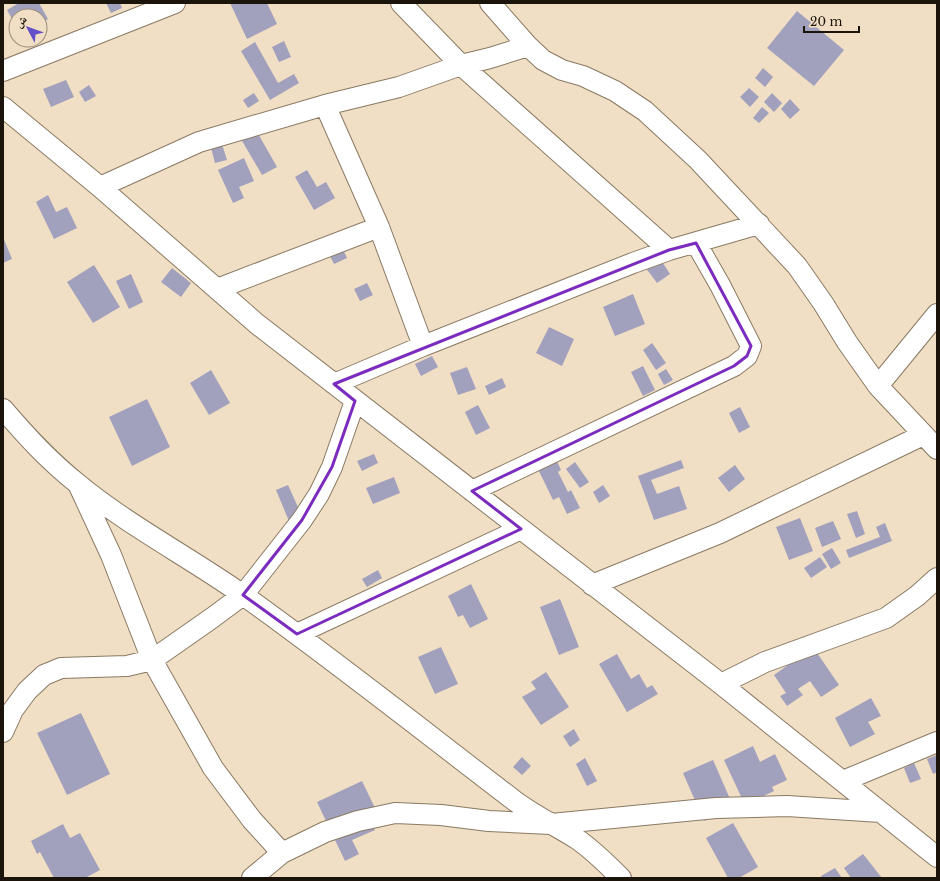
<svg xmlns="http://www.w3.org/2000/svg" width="940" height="881" font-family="'Libre Baskerville','Noto Naskh Arabic',serif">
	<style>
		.building { fill: #a2a1bd }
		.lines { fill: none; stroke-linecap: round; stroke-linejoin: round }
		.minor-casing { stroke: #8a7a63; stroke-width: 22 }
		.minor { stroke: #fff; stroke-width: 20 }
		.marked { fill: none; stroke: #7b2cbf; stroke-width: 3; stroke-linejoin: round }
	</style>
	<rect width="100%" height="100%" fill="#f0dec5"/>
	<path class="building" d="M19,3h20l9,16 -8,5v-8h-24v10l-9,-16z
		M106,3h14l2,5 -11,5z
		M230,3h37l10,21 -30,15z
		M797,11l47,39 -30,36 -47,-38z
		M284,41l7,16 -12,5 -7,-15z
		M255,42l23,41 16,-9 5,9 -29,17 -29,-49z
		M763,68l10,9 -8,10 -10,-9z
		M66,80l8,17 -23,10 -8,-18z
		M89,85l7,11 -11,6 -6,-10z
		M749,88l10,9 -9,10 -10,-10z
		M254,93l5,8 -11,7 -5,-8z
		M772,93l10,10 -8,9 -10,-10z
		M790,99l10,11 -10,9 -9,-10z
		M762,107l7,6 -10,10 -6,-5z
		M256,130l21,37 -15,8 -21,-36z
		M221,141l6,19 -12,3 -5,-19z
		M244,158l10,23 -15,6 5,11 -11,5 -15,-33z
		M307,170l10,17 9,-5 9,16 -21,12 -19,-33z
		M48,195l8,17 11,-5 10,21 -23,11 -18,-37z
		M3,237l9,22 -9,4z
		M341,245l6,13 -13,6 -6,-12z
		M659,257l11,17 -13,9 -12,-16z
		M94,265l26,42 -27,16 -26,-41z
		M172,268l19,15 -10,14 -20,-15z
		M131,274l12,28 -14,7 -13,-28z
		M367,283l6,12 -13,6 -6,-12z
		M633,294l12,30 -30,12 -12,-29z
		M549,327l25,12 -12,27 -26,-13z
		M652,343l14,20 -10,7 -13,-20z
		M432,356l6,11 -17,9 -6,-12z
		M643,366l12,24 -12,6 -12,-24z
		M467,367l9,22 -18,6 -8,-22z
		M666,369l7,11 -9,5 -6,-11z
		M211,370l19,33 -21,12 -19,-32z
		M502,378l4,9 -17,8 -4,-9z
		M147,399l23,48 -38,19 -23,-49z
		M478,405l12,23 -14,7 -11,-23z
		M740,407l10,20 -11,6 -10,-20z
		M374,454l4,9 -16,8 -5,-10z
		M556,459l5,11 -3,2 10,20 3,-2 9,18 -13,6 -8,-17 -6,3 -15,-31z
		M681,460l3,8 -33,12 6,14 22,-8 8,23 -33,11 -16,-44z
		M575,462l14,20 -9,6 -14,-19z
		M735,465l10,14 -16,13 -11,-14z
		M394,477l6,16 -27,11 -7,-16z
		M288,485l14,31 -13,5 -13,-31z
		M603,485l7,11 -11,7 -6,-11z
		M857,511l8,23 -9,4 -9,-24z
		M800,518l13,33 -24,9 -13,-33z
		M833,521l8,18 -19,8 -7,-19z
		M885,523l7,18 -43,17 -3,-8 34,-13 -4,-10z
		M832,548l9,15 -10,6 -9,-15z
		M820,557l7,10 -16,11 -7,-10z
		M378,570l4,8 -15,9 -5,-8z
		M471,584l17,35 -18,9 -7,-13 -5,2 -10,-21z
		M560,599l19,48 -20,8 -19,-48z
		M441,647l17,37 -23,10 -17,-37z
		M813,647l26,38 -18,12 -11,-16 -12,8 5,6 -16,11 -7,-10 6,-3 -12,-18z
		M617,654l14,25 8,-5 8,14 5,-3 6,9 -31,18 -28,-48z
		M546,672l23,35 -28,18 -19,-28 14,-8 -5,-7z
		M871,698l10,18 -13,6 7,12 -25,13 -15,-29z
		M81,713l29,61 -43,21 -30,-62z
		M574,729l6,11 -10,7 -7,-11z
		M753,746l7,16 15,-8 12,26 -15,7 2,4 -29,14 -21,-45z
		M937,755v17l-4,2 -6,-15z
		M522,757l9,9 -9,9 -9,-8z
		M585,758l12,23 -10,5 -11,-22z
		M713,760l21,48 -30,13 -21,-48z
		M914,763l7,16 -11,4 -6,-15z
		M362,781l13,27 -8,4 8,18 -23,10 7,14 -14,7 -28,-59z
		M733,823l25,44 -19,11h-11l-22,-40z
		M63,824l7,14 10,-5 20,37 -15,8h-31l-14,-26 -3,2 -6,-13z
		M863,854l19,24h-31l-7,-10z
		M835,868l7,10h-20l-1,-2z"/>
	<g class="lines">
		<g class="minor-casing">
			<path id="minor" d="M401,3l60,62 208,185
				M490,3l38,43 15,14 19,10 21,6 32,15 30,20 53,49 99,106 26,37 24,39 31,44 59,63
				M3,71l172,-68
				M325,105l54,122 44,119
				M3,107l97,80 157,137 464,360 216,173
				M100,187l99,-45 126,-37 74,-18 62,-22 29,-7 38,-12
				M217,289l162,-62
				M334,384l89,-38 210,-83 36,-13 90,-26
				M878,386l59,-72
				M3,409c24,28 46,52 75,75 51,42 111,73 165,111 91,65 179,135 268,203 20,16 44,27 66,41 16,11 30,25 44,39
				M79,486l32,69 41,105 61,108 39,52 30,33
				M472,491l262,-125 13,-10 4,-10 -31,-61 -24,-42
				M592,585l128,-52 203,-98
				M297,634l224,-105
				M721,684l44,-22 121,-44 31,-22 20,-18
				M3,732l10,-22 14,-19 17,-16 17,-7 66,-2 25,-6 60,-42 31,-23 59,-75 17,-26 13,-27 23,-66
				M843,781l94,-39
				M252,878l30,-25 43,-21 33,-11 37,-8 46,2 48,6 62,3 165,-16 71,-2 94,6"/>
		</g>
		<use href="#minor" class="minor"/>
	</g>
	<path class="marked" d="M696,243l55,103 -4,10 -13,10 -262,125 49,38 -224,105 -54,-39 59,-75 30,-53 23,-66 -21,-17 335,-134z"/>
	<rect width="940" height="881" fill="none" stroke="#1b140b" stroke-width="8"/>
	<g transform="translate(28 28) rotate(311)"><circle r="19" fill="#f0dec5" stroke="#9b8d7b"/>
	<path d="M0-3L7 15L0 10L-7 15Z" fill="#644fc8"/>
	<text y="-6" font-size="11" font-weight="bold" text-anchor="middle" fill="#1b140b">ش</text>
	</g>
	<path d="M804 26v6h55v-6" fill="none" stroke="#1b140b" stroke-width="2"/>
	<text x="810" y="26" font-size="12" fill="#1b140b" stroke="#f0dec5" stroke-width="3" paint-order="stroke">20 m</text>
</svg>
